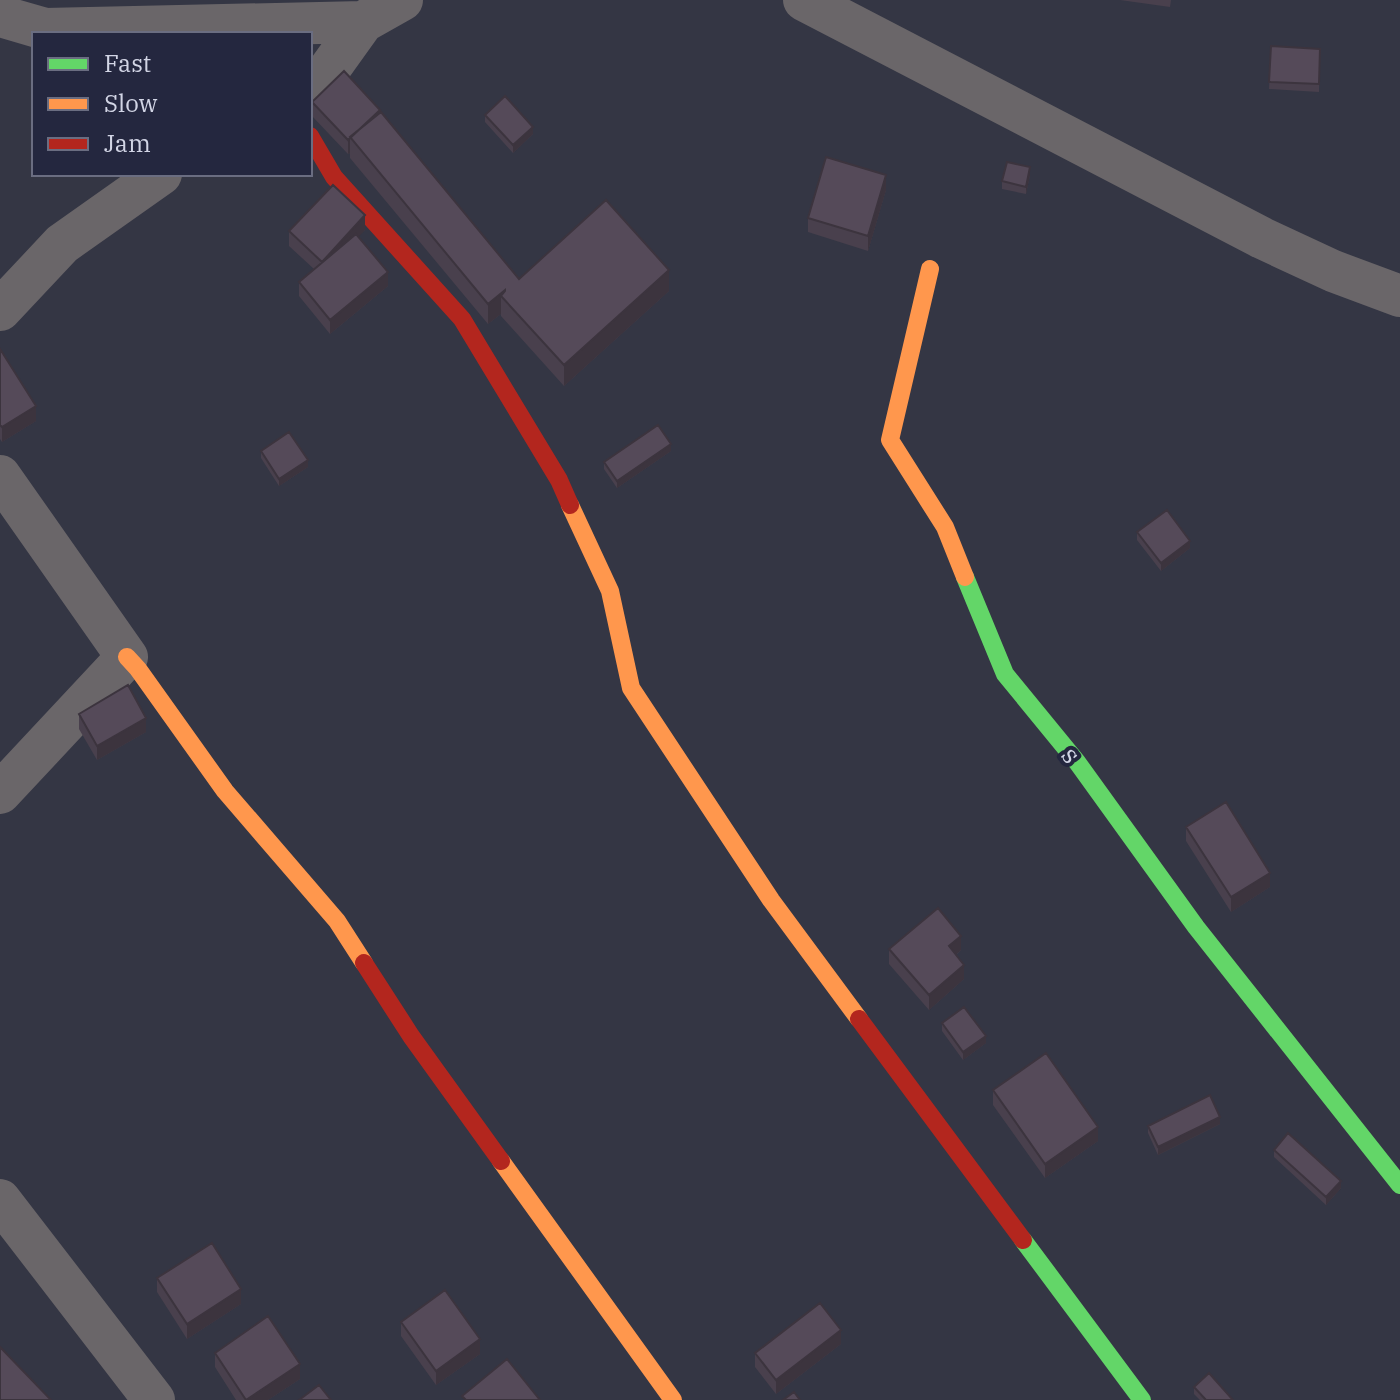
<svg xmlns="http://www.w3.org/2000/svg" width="1400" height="1400" font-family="'IBM Plex Serif',serif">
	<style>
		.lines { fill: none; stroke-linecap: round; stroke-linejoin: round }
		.street { stroke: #6a6669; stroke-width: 42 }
		.fast { stroke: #63d668; stroke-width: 18 }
		.slow { stroke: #ff974d; stroke-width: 18 }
		.jam { stroke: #b3261e; stroke-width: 18 }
		.wall { fill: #49404d }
		.shaded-wall { fill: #3c343e }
		.building { fill: #554a59; stroke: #3c343e; stroke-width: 2 }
		.labels { text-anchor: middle; stroke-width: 8; stroke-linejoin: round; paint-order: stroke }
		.street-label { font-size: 26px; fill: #d2d5e5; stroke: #24273f }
	</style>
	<rect width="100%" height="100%" fill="#343644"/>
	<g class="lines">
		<path class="street" d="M804,0l458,238 71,33 67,25
			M0,16l45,13 318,-7
			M310,96l53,-74 39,-22
			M0,310l62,-66 99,-70
			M0,476l127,181 -127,136
			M0,1200l154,200"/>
		<path class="fast" d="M965,577l40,97 72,88 119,165 204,258
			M1023,1240l119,160"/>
		<path class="slow" d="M930,269l-40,171 55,87 20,50
			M570,505l40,86 21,97 140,212 88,119
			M127,657l11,12 87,122 112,130 27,42
			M501,1161l172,239"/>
		<path class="jam" d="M310,136l24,41 128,142 97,161 11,25
			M364,963l47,73 90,125
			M859,1019l164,221"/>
	</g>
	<path class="wall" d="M1120,0h51l-1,7z
		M1271,46l49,3 -1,43 -50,-3z
		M312,102l68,11 139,166 150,12 -105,95 -63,-70v-2l-13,10 -138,-166v-5l-2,1 -36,-38z
		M485,115l48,19 -20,19 -28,-31z
		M1030,175l-4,19 -24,-5v-8z
		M886,190l-18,61 -60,-19v-14z
		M365,230l-7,6 30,50 -58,48 -31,-38v-14l15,-13 -25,-23v-15z
		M0,349l36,72 -34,21 -2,-3z
		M261,451l47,16 -29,19 -18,-28z
		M671,451l-54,37 -13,-19v-7z
		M1137,532l53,16 -29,23 -24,-31z
		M79,714l67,18 -49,28 -18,-31z
		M1186,827l84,60 -39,25 -45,-71z
		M889,949l72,1 -5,5 8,24 -35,31 -40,-46z
		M942,1023l44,20 -23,17 -21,-29z
		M993,1090l105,51 -53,37 -52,-73z
		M1220,1124l-62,31 -10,-22v-7z
		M1274,1150l67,38 -15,17 -52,-48z
		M157,1278l84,26 -54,35 -30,-47z
		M401,1322l79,32 -44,31 -35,-49z
		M841,1344l-65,50 -21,-27v-14z
		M215,1353l85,26 -32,21h-32l-21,-33z
		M1194,1387l39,13h-33l-6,-6z"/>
	<path class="shaded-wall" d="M533,127v7l-20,19v-8z
		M350,138v15l-2,1v-14z
		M1030,167v8l-4,19v-7z
		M886,175v15l-18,61v-15z
		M365,215v15l-43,46v-14z
		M669,270v21l-105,95v-21z
		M388,272v14l-58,48v-14z
		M505,290v10l-4,-4v18l-13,10v-20z
		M36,406v15l-34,21v-15z
		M671,444v7l-54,37v-7z
		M308,460v7l-29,19v-7z
		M1190,541v7l-29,23v-8z
		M146,718v14l-49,28v-14z
		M1270,873v14l-39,25v-15z
		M961,936v14l-12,11v-15z
		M964,965v14l-35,31v-15z
		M986,1036v7l-23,17v-8z
		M1220,1117v7l-62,31v-8z
		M1098,1127v14l-53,37v-14z
		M1341,1181v7l-15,17v-8z
		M241,1289v15l-54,35v-15z
		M841,1330v14l-65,50v-14z
		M480,1339v15l-44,31v-14z
		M300,1364v15l-32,21h-21z"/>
	<path class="building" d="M1271,46l49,3 -1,35 -50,-2z
		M344,71l36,39 -32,30 -36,-38z
		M505,96l28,31 -20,18 -28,-30z
		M381,112l138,167 87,-79 63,70 -105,95 -63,-69 4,-5v-1l-17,14 -138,-167z
		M826,157l60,18 -18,61 -60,-18z
		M1007,162l23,5 -4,20 -24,-6z
		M333,185l32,30 -43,47 -33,-31z
		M356,234l32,38 -58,48 -31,-38z
		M0,349l36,57 -34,21 -2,-2z
		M658,425l13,19 -54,37 -13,-19z
		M289,432l19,28 -29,19 -18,-28z
		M1167,510l23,31 -29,22 -24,-31z
		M128,685l18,33 -49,28 -18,-32z
		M1226,802l44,71 -39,24 -45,-70z
		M938,908l23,28 -12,10 15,19 -35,30 -40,-46z
		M964,1007l22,29 -23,16 -21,-29z
		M1046,1053l52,74 -53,37 -52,-74z
		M1210,1095l10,22 -62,30 -10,-21z
		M1288,1133l53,48 -15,16 -52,-47z
		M212,1243l29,46 -54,35 -30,-46z
		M445,1290l35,49 -44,32 -35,-49z
		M820,1303l21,27 -65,50 -21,-27z
		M268,1316l32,48 -54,36 -31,-47z
		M0,1347l51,53h-51z
		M507,1359l33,41h-74l-4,-4z
		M1209,1373l24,27h-27l-12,-13z
		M319,1385l12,15h-32z
		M794,1392l6,8h-17z"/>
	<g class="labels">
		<g class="street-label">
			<text transform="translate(1071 755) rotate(52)" y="9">s</text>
		</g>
	</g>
	<rect x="32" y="32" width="280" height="144" fill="#24273f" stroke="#6a6d81" stroke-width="2"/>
	<rect x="48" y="58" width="40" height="12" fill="#63d668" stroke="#6a6d81" stroke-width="2"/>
	<text x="104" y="72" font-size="24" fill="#d2d5e5">Fast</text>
	<rect x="48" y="98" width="40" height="12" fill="#ff974d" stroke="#6a6d81" stroke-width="2"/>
	<text x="104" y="112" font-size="24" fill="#d2d5e5">Slow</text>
	<rect x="48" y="138" width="40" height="12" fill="#b3261e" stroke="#6a6d81" stroke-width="2"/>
	<text x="104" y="152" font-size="24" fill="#d2d5e5">Jam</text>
</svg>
